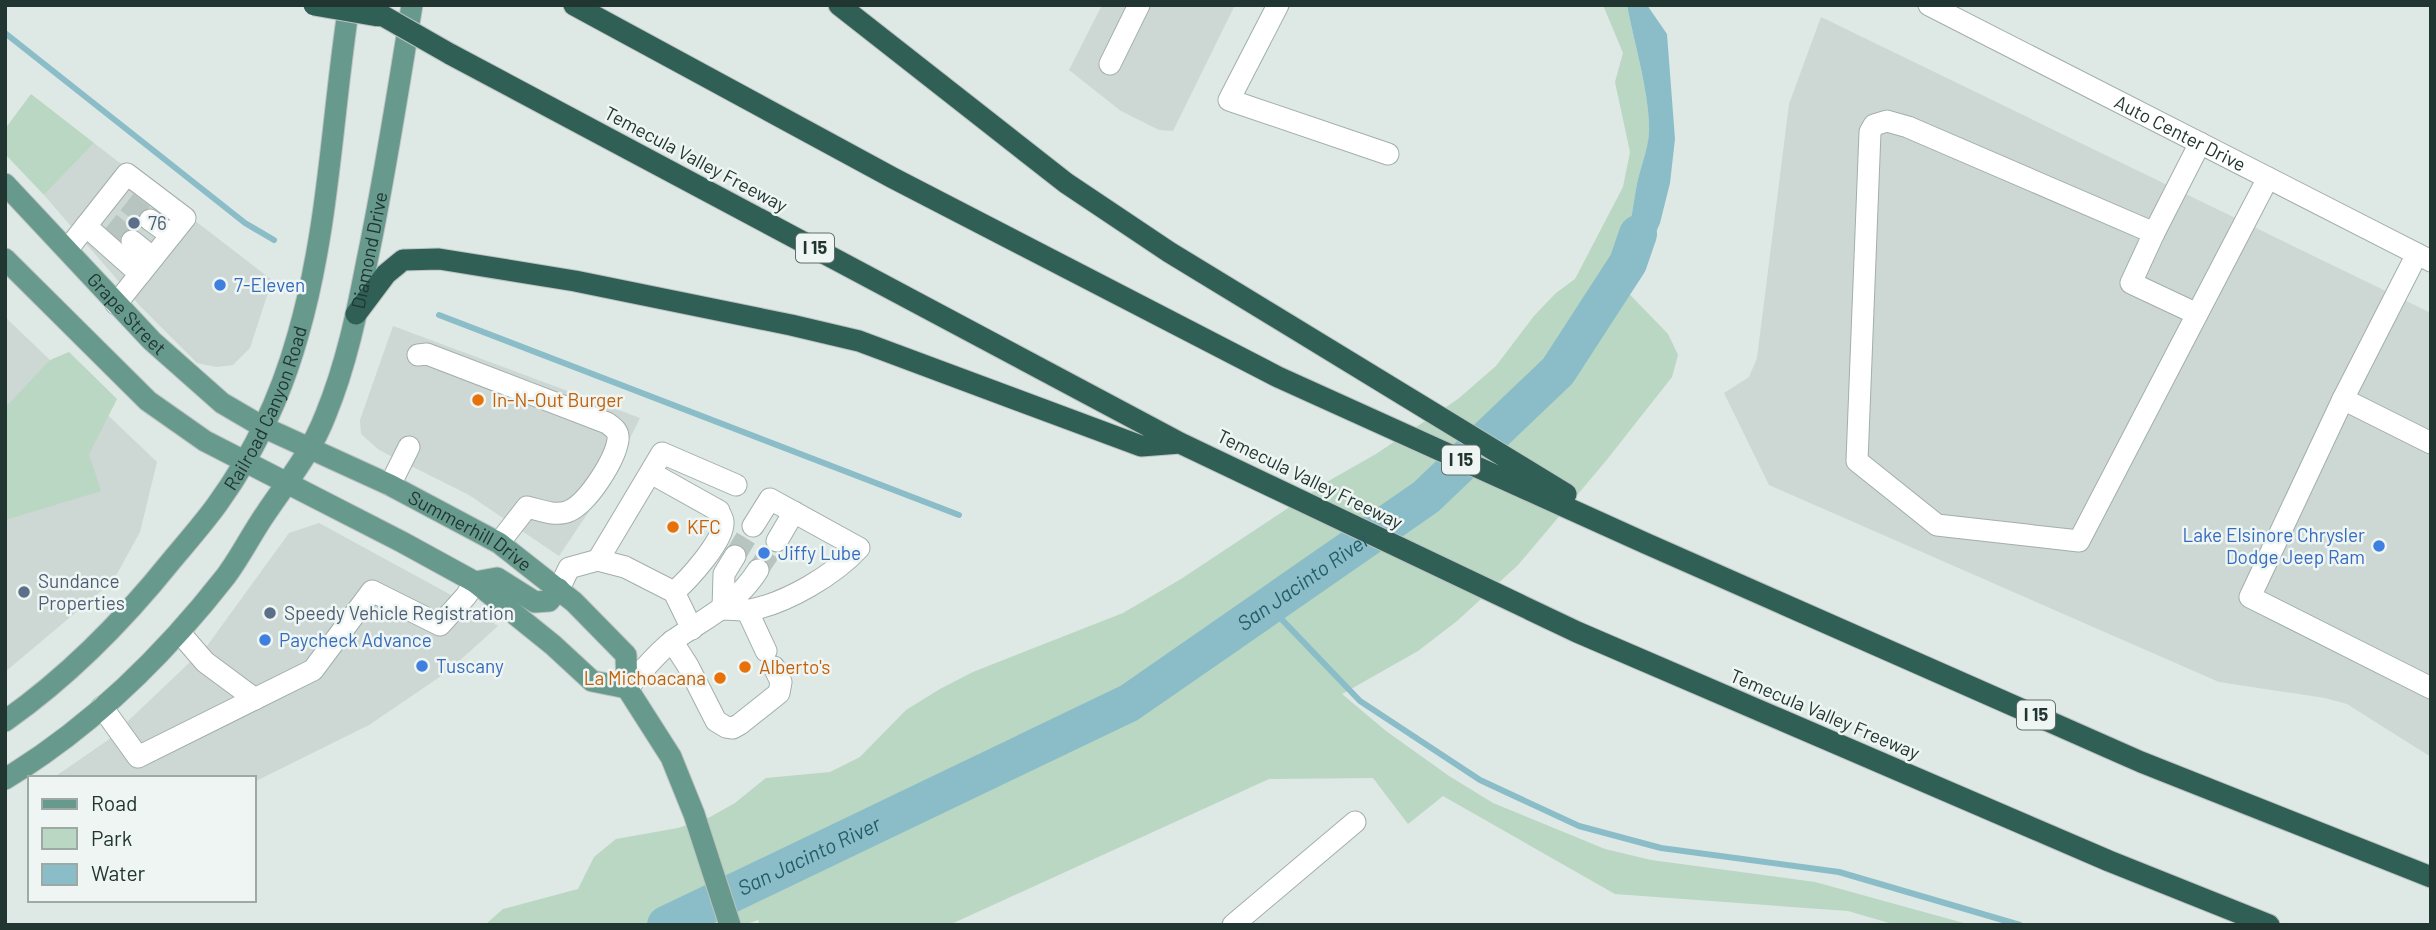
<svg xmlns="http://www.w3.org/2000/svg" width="2436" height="930" font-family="Barlow,sans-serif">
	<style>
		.built { fill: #cdd7d3 }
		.green { fill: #b9d7c2 }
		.water { fill: #8bbdc8 }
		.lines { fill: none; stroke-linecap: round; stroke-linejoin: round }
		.stream { stroke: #8bbdc8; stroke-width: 6 }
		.river { stroke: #8bbdc8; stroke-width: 38 }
		.minor-tunnel { stroke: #b8c4c0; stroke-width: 21; stroke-dasharray: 21 10; stroke-linecap: butt }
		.minor-casing { stroke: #a2afab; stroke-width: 23 }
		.major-casing { stroke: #bcc3c1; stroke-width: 23 }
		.highway-casing { stroke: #bcc3c1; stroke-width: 23 }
		.minor { stroke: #fff; stroke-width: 21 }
		.major { stroke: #67998d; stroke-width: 21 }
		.highway { stroke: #305f56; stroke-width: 21 }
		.highway-bridge-casing { stroke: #bcc3c1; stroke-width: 23; stroke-linecap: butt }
		.highway-bridge { stroke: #305f56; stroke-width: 21 }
		.service-dot { fill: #5c6f8a; stroke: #eef5f2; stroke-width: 2.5 }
		.shop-dot { fill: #3f7fe0; stroke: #eef5f2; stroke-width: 2.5 }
		.food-dot { fill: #e8710a; stroke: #eef5f2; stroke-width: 2.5 }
		.labels { text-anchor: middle; stroke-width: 5; stroke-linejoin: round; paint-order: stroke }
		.shield { fill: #eef5f2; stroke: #5e6f6b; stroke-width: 2 }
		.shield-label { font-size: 18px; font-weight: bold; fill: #213631 }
		.street-label { font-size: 19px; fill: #213631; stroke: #eef5f2 }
		.service-label { font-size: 19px; fill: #4e5e75; stroke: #eef5f2; text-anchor: start }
		.shop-label { font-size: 19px; fill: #366cbe; stroke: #eef5f2; text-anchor: start }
		.food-label { font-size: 19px; fill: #c56008; stroke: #eef5f2; text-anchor: start }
		.water-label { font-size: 21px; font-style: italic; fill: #235d6a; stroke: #eef5f2 }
	</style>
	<rect width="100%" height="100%" fill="#dee8e4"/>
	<path class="built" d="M1102,5h133l-62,126 -14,-1 -38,-19 -52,-41z
		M1821,17l610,296v444l-84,-53 -22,-6 -106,-16 -450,-197 -45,-92 25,-16 8,-19 32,-254z
		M94,143l178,137 -22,68 -17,17 -17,2 -19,-4 -57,-57 -96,-111z
		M5,317l152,145 -17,70 -27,49 -108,91z
		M393,326l247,92 -34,68 -47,70 -90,-61 -90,-45 -18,-16 -1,-14z
		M319,523l132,72 47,31 -51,46 -78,53 -115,57v-4h-201l55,-38 99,-94 82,-113z"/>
	<path class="green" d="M1603,5h24c7,38 23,89 22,127 -1,19 -10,38 -13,57 -6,34 -6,55 -26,85l58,60 10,21 -6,22 -67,85 -87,103 -61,56 -39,30 -76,43 44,37 63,45 44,27 112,46 46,11 164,22 156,43h-75l-48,-14 -233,-17 -172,-98 -35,28 -35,-46 -104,1 -320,146h-189l-2,-5 -14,5h-259l18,-16 75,-20 16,-32 22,-18 62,-11 32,-11 25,-14 31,-25 64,-6 30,-15 46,-47 34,-21 33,-17 150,-59 58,-34 151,-100 44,-25 82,-55 38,-33 38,-50 22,-23 19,-14 48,-92 7,-35 -15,-70 8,-29z
		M31,94l63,49 -50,52 -39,-41v-25z
		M69,352l48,47 -28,55 12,37 -96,29v-112l45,-48z"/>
	<path class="water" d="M1627,5h20l20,29 8,105 -5,44 -10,40 -18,42 -20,20 -13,-11c21,-30 21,-51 27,-85 3,-19 12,-38 13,-57 1,-38 -15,-89 -22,-127z"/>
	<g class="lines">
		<path class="stream" d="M5,33l240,190 29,17
			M439,315l520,200
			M1269,606l91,95 120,79 99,46 82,22 178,24 181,53"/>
		<path class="river" id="s1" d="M666,925l463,-222 297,-206 132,-126 70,-108 10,-29"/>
		<path class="minor-tunnel" d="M127,202l23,18
			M110,223l22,18
			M735,556l18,-30
			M758,570l19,-29"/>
		<g class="minor-casing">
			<g id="minor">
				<path d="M1278,5l-49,95 159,54"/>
				<path id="s2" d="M1929,5l502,256"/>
				<path d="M1110,64l29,-59"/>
				<path d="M2200,143l-46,90 -246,-106 -21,-6 -13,4 -4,7 -13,329 80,64 142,16 189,-363"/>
				<path d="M150,220l21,15"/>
				<path d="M86,226l54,48"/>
				<path d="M2154,233l-23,50 66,31"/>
				<path d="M132,241l21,17"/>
				<path d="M67,250l60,-76 58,44 -69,86"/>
				<path d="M2417,254l-74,145 88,44"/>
				<path d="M418,355l9,-1 180,69c7,5 12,8 11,17 -3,20 -30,63 -49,71 -13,6 -29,-1 -42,-4l-28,36"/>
				<path d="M2343,399l-93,198 181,91"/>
				<path d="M651,473l68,38c1,4 4,7 4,11 2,18 -36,59 -49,70"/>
				<path d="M390,485l19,-38"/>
				<path d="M777,541l17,-29"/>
				<path d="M598,560l64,-107 74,32"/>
				<path d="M559,589l10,-21 29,-8 27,7 49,25 18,37"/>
				<path d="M723,609c9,0 19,2 27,1 37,-7 84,-35 109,-62l-89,-49 -17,27"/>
				<path d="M723,609l1,-35 11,-18"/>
				<path d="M747,610l19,41"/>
				<path d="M180,633l25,29 50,37"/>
				<path d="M672,641l16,25 28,55 10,6 7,1 7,-4 39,-31 2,-11 -7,-15"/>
				<path d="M627,688c15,-16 29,-35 47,-48 31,-22 63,-36 84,-70"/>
				<path d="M102,707l36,50 175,-87 59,-79 68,34 26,-29 9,-14"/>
				<path d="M1233,925l122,-103"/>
			</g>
		</g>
		<g class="major-casing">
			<g id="major">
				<path id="s3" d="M5,184l147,157 70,62 41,24 127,58 109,58 75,59 52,53 1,33 44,69 23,57 36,111"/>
				<path d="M5,259l143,142 57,40 197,101 73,40 78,63 39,36 35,7"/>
				<path d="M475,582l22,-4 38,24 14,-1 10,-12"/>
				<path id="s4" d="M5,721c64,-45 118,-100 167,-161 15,-18 30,-35 44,-54 37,-51 65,-110 82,-171 31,-107 34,-220 51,-330"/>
				<path id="s5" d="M5,779c86,-52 160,-125 221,-203 15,-20 26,-43 40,-63 23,-34 45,-60 60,-99 20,-49 31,-101 41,-153 18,-85 31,-171 45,-256"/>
			</g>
		</g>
		<g class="highway-casing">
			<path id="highway" d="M574,5l319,173 385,199 367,166 496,219 290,115
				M839,5l227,178 103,69 397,242
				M450,54l730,389 397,189 532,229 160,64
				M356,314l30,-40 17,-14 36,-1 136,22 216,44 68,16 282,105 39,-3"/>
		</g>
		<use href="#minor" class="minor"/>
		<use href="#major" class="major"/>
		<use href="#highway" class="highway"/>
		<g class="highway-bridge-casing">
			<path id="highway-bridge" d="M314,5l64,11
				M364,5l86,49"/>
		</g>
		<use href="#highway-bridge" class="highway-bridge"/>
	</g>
	<g class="service-dot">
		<circle cx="134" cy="223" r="7"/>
		<circle cx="24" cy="592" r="7"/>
		<circle cx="270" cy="613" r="7"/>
	</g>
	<g class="shop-dot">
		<circle cx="220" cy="285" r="7"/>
		<circle cx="2379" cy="546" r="7"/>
		<circle cx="764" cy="553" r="7"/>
		<circle cx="265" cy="640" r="7"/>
		<circle cx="422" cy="666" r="7"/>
	</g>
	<g class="food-dot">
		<circle cx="478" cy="400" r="7"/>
		<circle cx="673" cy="527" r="7"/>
		<circle cx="745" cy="667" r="7"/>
		<circle cx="720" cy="678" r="7"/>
	</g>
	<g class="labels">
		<g class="shield">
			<rect x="796" y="233.5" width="38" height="29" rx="5"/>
			<rect x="1442" y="445.5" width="38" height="29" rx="5"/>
			<rect x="2017" y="700.5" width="38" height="29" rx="5"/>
		</g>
		<g class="shield-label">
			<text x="815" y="254">I 15</text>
			<text x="1461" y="466">I 15</text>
			<text x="2036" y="721">I 15</text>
		</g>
		<g class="street-label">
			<text dy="7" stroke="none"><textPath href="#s2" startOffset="282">Auto Center Drive</textPath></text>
			<text transform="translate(696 159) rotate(28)" y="7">Temecula Valley Freeway</text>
			<text dy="7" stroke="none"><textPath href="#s5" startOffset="662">Diamond Drive</textPath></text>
			<text dy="7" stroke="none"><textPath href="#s3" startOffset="178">Grape Street</textPath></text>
			<text dy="7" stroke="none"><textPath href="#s4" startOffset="413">Railroad Canyon Road</textPath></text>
			<text transform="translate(1310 479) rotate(26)" y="7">Temecula Valley Freeway</text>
			<text dy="7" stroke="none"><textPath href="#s3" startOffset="588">Summerhill Drive</textPath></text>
			<text transform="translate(1825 714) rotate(23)" y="7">Temecula Valley Freeway</text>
		</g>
		<g class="service-label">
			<text x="148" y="230">76</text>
			<text x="38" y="588">Sundance<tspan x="38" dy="22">Properties</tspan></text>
			<text x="284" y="620">Speedy Vehicle Registration</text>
		</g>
		<g class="shop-label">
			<text x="234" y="292">7-Eleven</text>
			<text x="2365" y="542" text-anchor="end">Lake Elsinore Chrysler<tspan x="2365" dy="22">Dodge Jeep Ram</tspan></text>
			<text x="778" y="560">Jiffy Lube</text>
			<text x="279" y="647">Paycheck Advance</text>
			<text x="436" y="673">Tuscany</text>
		</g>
		<g class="food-label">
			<text x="492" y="407">In-N-Out Burger</text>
			<text x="687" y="534">KFC</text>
			<text x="759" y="674">Alberto's</text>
			<text x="706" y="685" text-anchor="end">La Michoacana</text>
		</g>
		<g class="water-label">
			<text dy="7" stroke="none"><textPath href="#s1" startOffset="726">San Jacinto River</textPath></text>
			<text dy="7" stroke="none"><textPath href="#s1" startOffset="159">San Jacinto River</textPath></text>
		</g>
	</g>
	<rect width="2436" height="930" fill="none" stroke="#213631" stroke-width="14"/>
	<rect x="28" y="776" width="228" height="126" fill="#eef5f2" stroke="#9ca9a5" stroke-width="2"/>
	<rect x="42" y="799" width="35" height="10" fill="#67998d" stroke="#9ca9a5" stroke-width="2"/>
	<text x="91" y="811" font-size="21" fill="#213631">Road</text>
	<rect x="42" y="828" width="35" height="21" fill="#b9d7c2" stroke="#9ca9a5" stroke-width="2"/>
	<text x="91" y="846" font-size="21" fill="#213631">Park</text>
	<rect x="42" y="864" width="35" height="21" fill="#8bbdc8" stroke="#9ca9a5" stroke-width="2"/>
	<text x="91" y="881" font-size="21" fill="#213631">Water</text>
</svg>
